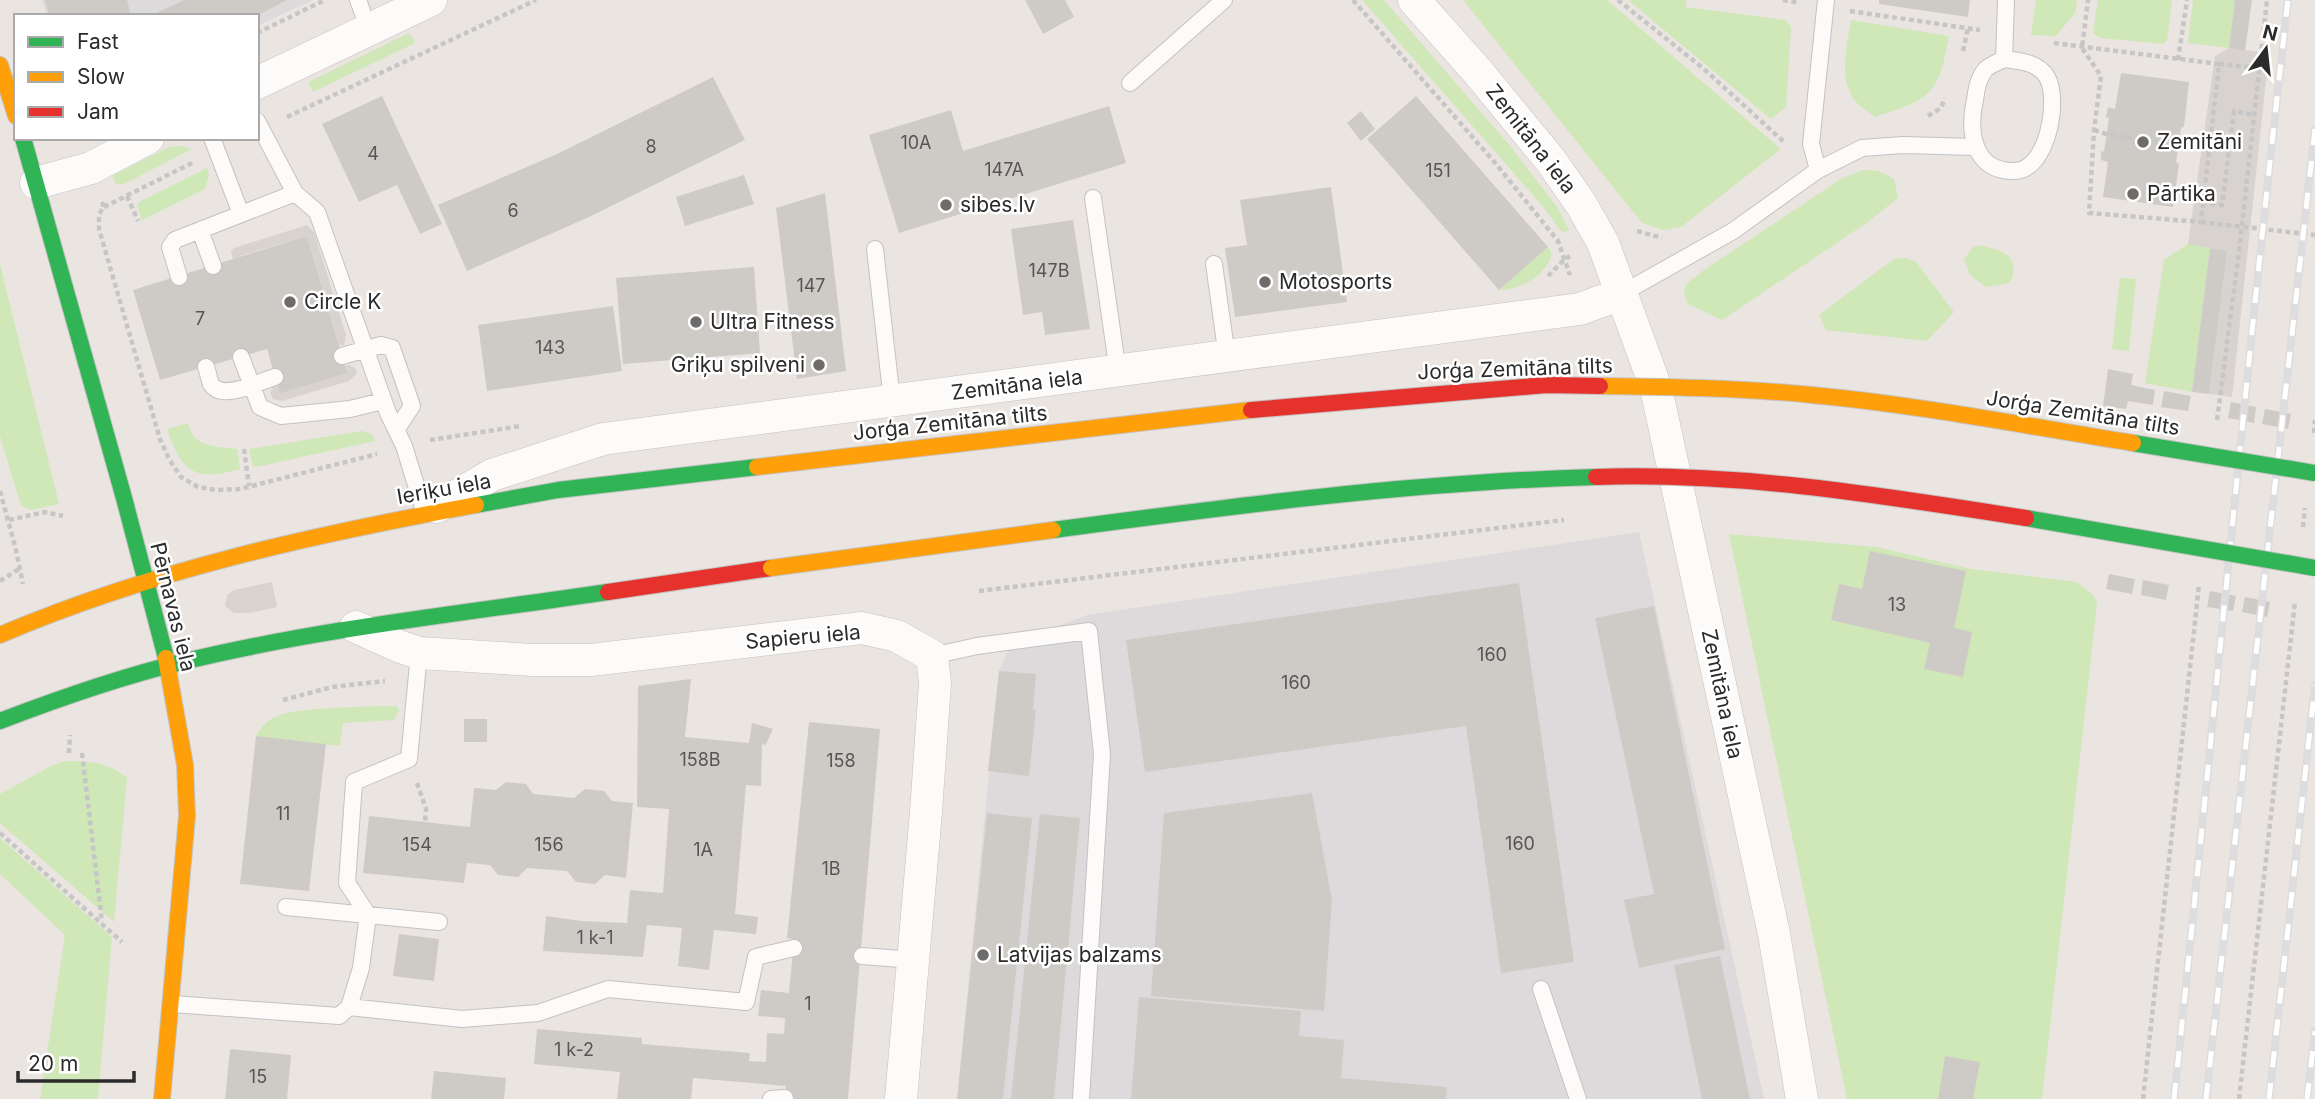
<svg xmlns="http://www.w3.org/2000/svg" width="2315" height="1099" font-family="Inter,sans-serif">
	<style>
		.industrial { fill: #dddadc }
		.green { fill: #d0e7b7 }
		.plaza { fill: #d8d3cf }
		.building { fill: #cecbc7 }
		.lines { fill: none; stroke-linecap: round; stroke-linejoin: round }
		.lane-casing { stroke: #c3c2c2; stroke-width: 18 }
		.street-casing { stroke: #c3c2c2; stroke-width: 33 }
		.fast-casing { stroke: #c5c3c1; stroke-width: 18 }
		.slow-casing { stroke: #c5c3c1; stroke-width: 18 }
		.jam-casing { stroke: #c5c3c1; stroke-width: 18 }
		.path { stroke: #c6c6c6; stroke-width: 4.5; stroke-dasharray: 5 3.5; stroke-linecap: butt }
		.lane { stroke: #fcfbfa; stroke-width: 16 }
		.street { stroke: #fcfbfa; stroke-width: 32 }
		.fast { stroke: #30b455; stroke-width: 16 }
		.slow { stroke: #ff9f0a; stroke-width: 16 }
		.jam { stroke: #e5322d; stroke-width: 16 }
		.rail-casing { stroke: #dddddf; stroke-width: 8 }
		.rail { stroke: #fff; stroke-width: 5; stroke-dasharray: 16; stroke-linecap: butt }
		.fast-bridge-casing { stroke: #c5c3c1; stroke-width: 18; stroke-linecap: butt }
		.slow-bridge-casing { stroke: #c5c3c1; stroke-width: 18; stroke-linecap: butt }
		.jam-bridge-casing { stroke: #c5c3c1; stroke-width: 18; stroke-linecap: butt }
		.fast-bridge { stroke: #30b455; stroke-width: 16 }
		.slow-bridge { stroke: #ff9f0a; stroke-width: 16 }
		.jam-bridge { stroke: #e5322d; stroke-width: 16 }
		.poi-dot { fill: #6e6c6a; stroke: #fff; stroke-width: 2.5 }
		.labels { text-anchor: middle; stroke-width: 5; stroke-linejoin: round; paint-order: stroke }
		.number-label { font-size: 18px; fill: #565554 }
		.street-label { font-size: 21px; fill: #2b2b2b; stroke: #fff }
		.poi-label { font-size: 21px; fill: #2b2b2b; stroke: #fff; text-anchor: start }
	</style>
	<rect width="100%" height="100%" fill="#eae5e0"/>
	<path class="industrial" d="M42,0h271l-56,26v-10h-210z
		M1639,532l125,567h-807l42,-428 12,-27 76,-29z"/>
	<path class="green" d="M1362,0h22l127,147 46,60 12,23 -4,2 -4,-1 -21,-28z
		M1463,0h144l174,149 -100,78 -18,3 -21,-7z
		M1628,0h58v7l99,13 6,7 -5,80 -15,12z
		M2036,0h41l-2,13 -19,23 -25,-1z
		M2098,0h74l-5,40 -4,4 -62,-6 -8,-5z
		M2193,0h42l-6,48 -41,-5z
		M1851,20l98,16c-11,60 -18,63 -74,81 -6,-5 -13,-9 -18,-14 -20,-22 -10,-57 -6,-83z
		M407,34l5,2 3,7 -102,49 -5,-10z
		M181,146l11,3 -68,35h-8l-4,-8 57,-29z
		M207,168l2,8 -4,13 -63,31 -5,-14 2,-4z
		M1863,170l16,1 15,8 4,19 -33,26 -143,96 -34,-16 -4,-10 2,-10 18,-14 137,-91z
		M2188,244l22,4 -18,144 -47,-9 19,-123z
		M1979,245c22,5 43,10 31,38l-24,4 -16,-12 -6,-15 8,-12z
		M1548,247l4,7c-5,21 -32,36 -53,36z
		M1906,258l10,4 38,50 -27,29 -101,-11 -7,-15 75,-56z
		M0,264l59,240 -28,6 -10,-4 -21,-70z
		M2120,278l16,1 -7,72 -17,-2z
		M188,423c5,25 28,23 49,26l3,20c-47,14 -59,1 -73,-40z
		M362,431c6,2 12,3 13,10l-119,26 -3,-1 -4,-17z
		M1729,534l147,13 95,22 106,13 16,13 4,8 -55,496h-195z
		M386,706h11l2,5 -5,9 -51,3 -3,23 -84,-10c5,-8 10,-15 19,-19 19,-10 86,-10 111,-11z
		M66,761c24,0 42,1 61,17l-13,144 -114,-99v-29l53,-29z
		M0,838l112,99 -14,162h-58l25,-164 -65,-61z"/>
	<path class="plaza" d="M2229,48l40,5 -37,344 -23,-3 17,-143 -38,-7 27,-188z
		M307,225l7,7 32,103 -2,10h-5l-32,-109 -67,20v2l-7,2 -2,-9 3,-3z
		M349,365l6,3 2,5 -8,8 -67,20 -9,-2 -3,-6 3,-6 74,-15 -2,-6z
		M272,582l5,25 -28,6h-15l-9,-7 2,-11 7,-5z"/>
	<path class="building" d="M45,0h82l4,16h-82z
		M184,0h103l-31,16h-106z
		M1025,0h40l9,17 -31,17z
		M1879,0h91l-2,17 -89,-13z
		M2235,0h17l-7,51 -16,-3z
		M2121,73l68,9 -5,45 -3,1 -5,34 3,2 -6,43 -70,-10 5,-35 -7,-2v-9l3,1 5,-34 -3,-1 2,-10 7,2z
		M713,77l32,63 -156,77 -122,54 -29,-66 119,-51z
		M382,96l60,128 -22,10 -23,-49 -38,17 -37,-78z
		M1416,96l132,151 -49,43 -132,-151z
		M1109,106l17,57 -227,70 -30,-98 82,-25 12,41z
		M1361,111l14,18 -14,12 -14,-18z
		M744,175l10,29 -69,22 -9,-29z
		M1331,187l16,115 -112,15 -10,-69 22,-3 -7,-45z
		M825,193l21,178 -49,8 -21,-171z
		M1073,220l17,109 -45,6 -3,-23 -19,3 -12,-86z
		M307,236l40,137 -67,20 -13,-44 -107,31 -27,-90z
		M2210,248l17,3 -18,143 -17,-2z
		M754,267l6,86 -137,11 -7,-86z
		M613,306l9,65 -135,20 -9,-66z
		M2108,369l25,5 -2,11 24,5 -2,15 -25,-4 -2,8 -23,-3z
		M2164,391l27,5 -3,15 -27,-4z
		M2231,402l25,5 -2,16 -26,-5z
		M2265,409l26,5 -3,15 -26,-5z
		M1870,551l96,20 -12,57 18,4 -9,45 -39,-8 6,-26 -99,-23 8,-36 23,5z
		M2109,574l26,5 -3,15 -26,-5z
		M2143,580l26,5 -3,15 -25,-5z
		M1519,583l55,379 -73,11 -35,-247 -321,46 -19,-132z
		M2210,591l26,5 -3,15 -26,-4z
		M2245,597l25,5 -3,15 -25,-5z
		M1654,606l71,343 -86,19 -15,-68 30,-6 -59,-276z
		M999,671l37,3 -3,36h3l-7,66 -41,-5z
		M691,679l-6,58 64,6 3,-20 21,6 -8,17 -3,-3 -1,43 -15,-1 -11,129 23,3 -2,17 -42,-4 -5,40 -31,-4 4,-38 -35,-3 -4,32 -100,-6 3,-35 36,5 45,2 3,-33 33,3 6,-84 -32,-2 1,-121z
		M464,719h23v23h-23z
		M809,722l71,7 -32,370h-63l1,-13 -93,-8 -2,21h-74l3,-27 -86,-8 3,-35 105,9v6l108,9 -1,8 17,1 1,-29 17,1 1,-16 -27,-2 3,-26 28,3 5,-54 -7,-1z
		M256,736l70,8 -17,147 -69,-7z
		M506,782l20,2 7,10 41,4 11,-9 19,2 8,10 21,2 -7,75 -21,-3 -10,9 -19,-2 -9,-11 -40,-3 -9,9 -20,-2 -8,-10 -23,-2 -3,20 -101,-10 6,-57 101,11 4,-39 22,2z
		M1312,793l20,107 -8,111 -173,-15 13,-183z
		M987,813l45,5 -29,281h-46z
		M1040,814l40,4 -26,281h-43z
		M399,934l40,5 -5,42 -41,-5z
		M1720,956l30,143h-48l-28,-134z
		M1139,997l162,14 -2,25 45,4 -3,38 106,9 -1,12h-315z
		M230,1049l61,6 -4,44h-62z
		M1945,1056l35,6 -7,37h-35z
		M434,1071l72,7 -2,21h-73z"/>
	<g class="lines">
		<g class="lane-casing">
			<path id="lane" d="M358,0l11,30
				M2004,59c15,2 34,3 43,18 13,22 1,94 -33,94 -41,1 -46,-40 -39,-71 1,-9 4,-23 10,-30 4,-5 14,-8 19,-11z
				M2004,59l2,-59
				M1130,83l94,-83
				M257,121l38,72 22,19 71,201 16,33 21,68
				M212,138l29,76
				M1818,170l-7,-26 15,-144
				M1093,198l25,174
				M200,230l13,36
				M875,249l17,152
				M1214,264l13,93
				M179,277l-9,-30 5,-7 120,-47
				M1621,294l112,-63 85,-61 44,-22 41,-3 72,2
				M342,356l39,-11 11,3 20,58 -16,24
				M241,357l19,50 21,9 69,-7 33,-8
				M206,367c2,5 3,12 5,17 11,18 49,-3 64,-7
				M932,656l45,-10 112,-15 13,123 -21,345
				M286,907l153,15
				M862,956l51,4
				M1541,989l37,110
				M172,1004l167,12 10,-9 12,-39 7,-53 -21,-32 7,-101 55,-23 10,-106
				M349,1007l113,12 76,-6 70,-24 138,13 10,-45 38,-9
				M771,1099l14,-1"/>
		</g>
		<g class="street-casing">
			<path id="street" d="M1414,0l64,72 73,89 30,43 22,39 53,145 118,546 28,165
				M257,83l174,-83
				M36,183l55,-15 57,-30
				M437,507l55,-32 111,-36 977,-130 41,-15
				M356,627l42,19 21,7 114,7h58l271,-32 35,8 35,20 3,27 -9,129 -25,287"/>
		</g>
		<g class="fast-casing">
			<path id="fast" d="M23,138l101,360 42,160
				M476,505l82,-15 199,-23
				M0,721c60,-23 120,-44 182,-59 140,-34 284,-49 426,-70"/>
		</g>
		<g class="slow-casing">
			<path id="slow" d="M0,65l16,51
				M0,635c152,-65 313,-100 476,-130
				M162,1099l25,-283 -2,-51 -19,-107"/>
		</g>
		<g class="jam-casing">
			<path id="jam" d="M608,592l163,-24"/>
		</g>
		<path class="path" d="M1353,0l143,164 62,77 12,34
			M1618,0l86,69 80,73
			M1783,0l17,3
			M1850,11l130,19
			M257,33l68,-33
			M2054,43l165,21 -18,158 -112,-9 5,-83 7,-54 -19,-28 6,-48
			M1963,51l5,-23
			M2178,60l9,-60
			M2219,64l40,4
			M1928,116l13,-8 4,-10
			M287,117l249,-117
			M2094,130l12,4 103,16
			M127,196l11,25
			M102,202l2,5 -5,7v15l61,210 9,20 12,18 17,10 18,3 24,-1 137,-35
			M2202,202l20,3 12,-94 20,4
			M104,207l90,-45
			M2201,222l114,13
			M1637,231l25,7
			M1548,276l17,-17 5,-3
			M2217,420l22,-168 28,-252
			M2314,433l1,-13
			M430,440l91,-14
			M244,449l5,37
			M0,491l16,59 7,34
			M9,520l36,-8 18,4
			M2303,527l2,-19
			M0,581l19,-12
			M979,591l585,-71
			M283,700l49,-13 53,-6
			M69,753l1,-18
			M82,753l20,169
			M417,783l9,26 -1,13
			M0,833l122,109
			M2143,1099l56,-514
			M2239,1099l56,-497"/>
		<use href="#lane" class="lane"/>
		<use href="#street" class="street"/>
		<use href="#fast" class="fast"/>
		<use href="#slow" class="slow"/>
		<use href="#jam" class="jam"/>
		<g class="rail-casing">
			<path id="rail" d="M2174,1099c39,-366 72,-733 114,-1099
				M2206,1099l109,-970
				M2269,1099l46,-414
				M2307,1099l8,-68"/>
		</g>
		<use href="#rail" class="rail"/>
		<g class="fast-bridge-casing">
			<path id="fast-bridge" d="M2133,443l182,30
				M2026,518l289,50
				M1053,530c180,-24 361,-48 543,-53"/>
		</g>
		<g class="slow-bridge-casing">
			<path id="slow-bridge" d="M1600,386c71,1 142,2 212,9 108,10 214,31 321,48
				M757,467l494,-57
				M771,568l282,-38"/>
		</g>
		<g class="jam-bridge-casing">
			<path id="jam-bridge" d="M1251,410l295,-25 54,1
				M1596,477c144,-5 288,19 430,41"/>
		</g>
		<use href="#fast-bridge" class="fast-bridge"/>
		<use href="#slow-bridge" class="slow-bridge"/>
		<use href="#jam-bridge" class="jam-bridge"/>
	</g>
	<g class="poi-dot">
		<circle cx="2143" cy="142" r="7"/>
		<circle cx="2133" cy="194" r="7"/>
		<circle cx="946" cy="205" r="7"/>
		<circle cx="1265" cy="282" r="7"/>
		<circle cx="290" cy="302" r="7"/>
		<circle cx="696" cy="322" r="7"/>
		<circle cx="819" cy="365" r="7"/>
		<circle cx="983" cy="955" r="7"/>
	</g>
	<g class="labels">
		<g class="number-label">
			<text x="916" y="149">10A</text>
			<text x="651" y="153">8</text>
			<text x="373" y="160">4</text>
			<text x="1004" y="176">147A</text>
			<text x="1438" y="177">151</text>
			<text x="513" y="217">6</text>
			<text x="1049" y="277">147B</text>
			<text x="811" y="292">147</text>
			<text x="200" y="325">7</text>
			<text x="550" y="354">143</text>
			<text x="1897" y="611">13</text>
			<text x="1492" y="661">160</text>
			<text x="1296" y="689">160</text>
			<text x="700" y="766">158B</text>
			<text x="841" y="767">158</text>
			<text x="283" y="820">11</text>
			<text x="1520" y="850">160</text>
			<text x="417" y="851">154</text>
			<text x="549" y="851">156</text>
			<text x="703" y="856">1A</text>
			<text x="831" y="875">1B</text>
			<text x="595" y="944">1 k-1</text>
			<text x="808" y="1010">1</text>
			<text x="574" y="1056">1 k-2</text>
			<text x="258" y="1083">15</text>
		</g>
		<g class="street-label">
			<text transform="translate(1531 139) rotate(52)" y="7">Zemitāna iela</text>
			<text transform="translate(1515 369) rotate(-2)" y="7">Jorģa Zemitāna tilts</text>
			<text transform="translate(1017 385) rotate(-7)" y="7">Zemitāna iela</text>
			<text transform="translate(2083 413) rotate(9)" y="7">Jorģa Zemitāna tilts</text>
			<text transform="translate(950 423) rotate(-6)" y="7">Jorģa Zemitāna tilts</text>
			<text transform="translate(444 489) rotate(-10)" y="7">Ieriķu iela</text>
			<text transform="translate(173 607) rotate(76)" y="7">Pērnavas iela</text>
			<text transform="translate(803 637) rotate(-5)" y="7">Sapieru iela</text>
			<text transform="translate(1722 694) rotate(78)" y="7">Zemitāna iela</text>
		</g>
		<g class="poi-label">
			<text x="2157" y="149">Zemitāni</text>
			<text x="2147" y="201">Pārtika</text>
			<text x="960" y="212">sibes.lv</text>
			<text x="1279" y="289">Motosports</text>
			<text x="304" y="309">Circle K</text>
			<text x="710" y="329">Ultra Fitness</text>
			<text x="805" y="372" text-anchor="end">Griķu spilveni</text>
			<text x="997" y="962">Latvijas balzams</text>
		</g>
	</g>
	<rect x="14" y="14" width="245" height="126" fill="#ffffff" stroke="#aaaaaa" stroke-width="2"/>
	<rect x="28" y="37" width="35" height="10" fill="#30b455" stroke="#aaaaaa" stroke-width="2"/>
	<text x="77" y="49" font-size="21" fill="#2b2b2b">Fast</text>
	<rect x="28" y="72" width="35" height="10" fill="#ff9f0a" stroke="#aaaaaa" stroke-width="2"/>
	<text x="77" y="84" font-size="21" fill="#2b2b2b">Slow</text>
	<rect x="28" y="107" width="35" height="10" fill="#e5322d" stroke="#aaaaaa" stroke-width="2"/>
	<text x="77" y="119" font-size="21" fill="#2b2b2b">Jam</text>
	<g transform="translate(2266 49) rotate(15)" stroke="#ffffff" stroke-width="5" paint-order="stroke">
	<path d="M0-5L12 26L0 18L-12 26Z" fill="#2b2b2b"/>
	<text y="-10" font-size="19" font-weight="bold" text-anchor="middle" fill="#2b2b2b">N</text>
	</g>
	<path d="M18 1071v10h116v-10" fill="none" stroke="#2b2b2b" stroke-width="3.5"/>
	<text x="28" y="1071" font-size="21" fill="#2b2b2b" stroke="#ffffff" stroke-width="5" paint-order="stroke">20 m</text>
</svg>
